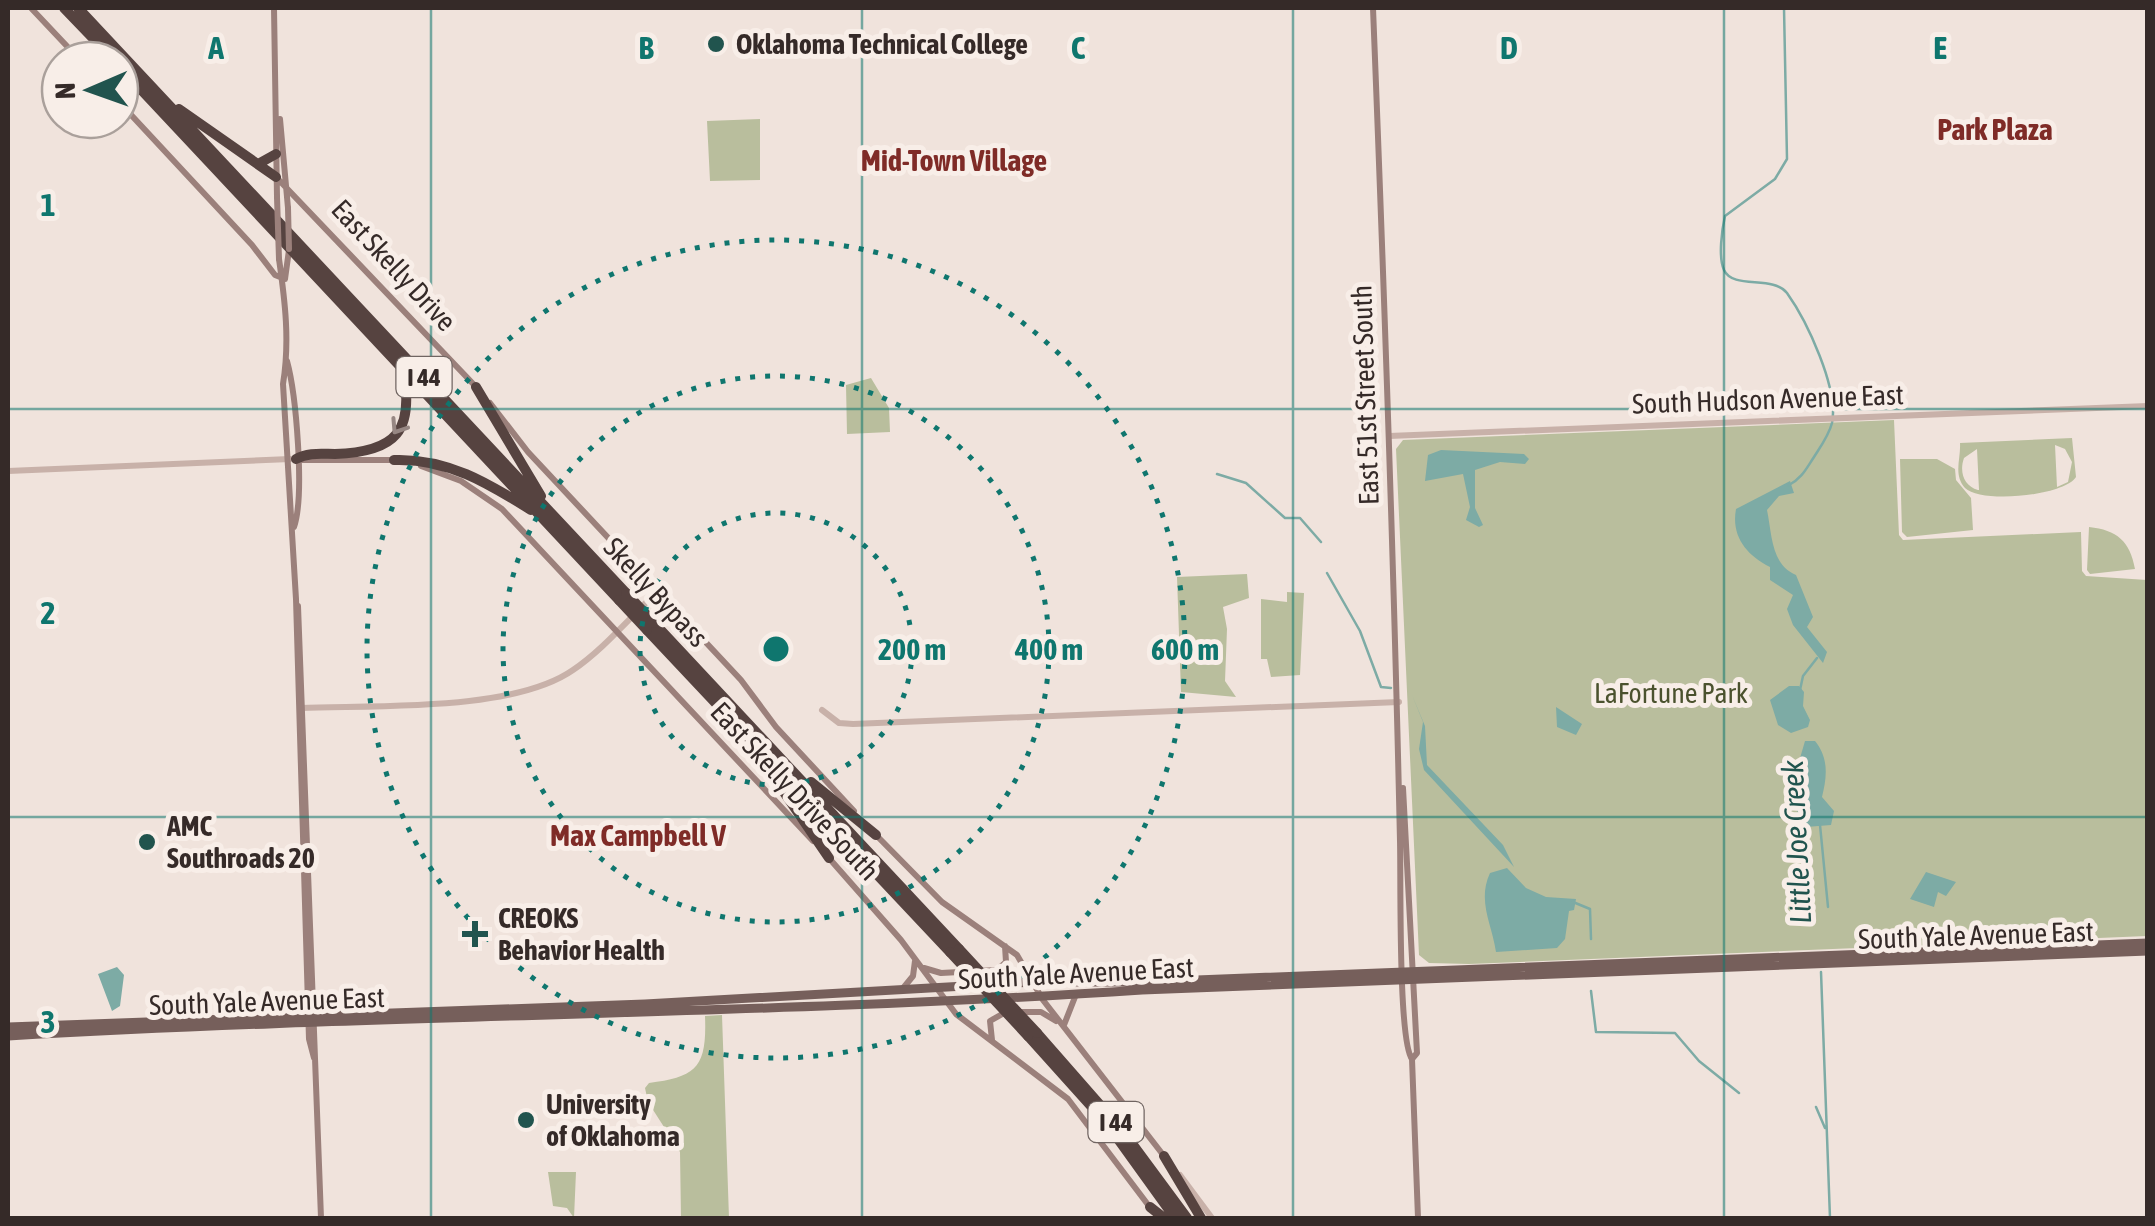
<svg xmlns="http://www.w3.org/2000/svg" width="2155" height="1226" font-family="'Asap Condensed',sans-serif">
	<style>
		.green { fill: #b9be9d; fill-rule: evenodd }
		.water { fill: #7daba5 }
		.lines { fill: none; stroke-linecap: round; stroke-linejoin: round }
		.stream { stroke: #7daba5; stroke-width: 2.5 }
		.tertiary { stroke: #c8b1a9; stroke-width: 6 }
		.secondary { stroke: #9b807b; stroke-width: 6 }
		.primary { stroke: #765f5b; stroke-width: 9 }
		.motorway { stroke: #564340; stroke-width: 10 }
		.secondary-bridge { stroke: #9b807b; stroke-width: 6 }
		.motorway-bridge { stroke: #564340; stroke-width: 10 }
		.oneway { stroke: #978783 }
		.grid { fill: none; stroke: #0f766e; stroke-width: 2.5; stroke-opacity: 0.55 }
		.ring { fill: none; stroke: #0f766e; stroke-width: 5; stroke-dasharray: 5 10 }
		.poi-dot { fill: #21544e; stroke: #f8eee8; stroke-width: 4 }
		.labels { text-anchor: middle; stroke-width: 10; stroke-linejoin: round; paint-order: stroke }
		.shield { fill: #f8eee8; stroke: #706562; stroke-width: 2.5 }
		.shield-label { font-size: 25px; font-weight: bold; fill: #352a28 }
		.poi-label { font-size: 28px; font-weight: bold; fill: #352a28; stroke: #f8eee8; text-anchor: start }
		.street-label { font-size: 28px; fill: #352a28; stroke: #f8eee8 }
		.park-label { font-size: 28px; fill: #4b522e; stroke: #f8eee8 }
		.neighbourhood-label { font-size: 30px; font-weight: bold; fill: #7f2b27; stroke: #f8eee8 }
		.water-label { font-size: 30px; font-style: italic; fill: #21544e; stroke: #f8eee8 }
		.grid-label { font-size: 32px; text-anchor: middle; font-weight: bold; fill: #0f766e; stroke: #f8eee8; stroke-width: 10; stroke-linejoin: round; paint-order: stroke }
		.centre { fill: #0f766e; stroke: #f8eee8; stroke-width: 5 }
		.ring-label { font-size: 30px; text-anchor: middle; font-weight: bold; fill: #0f766e; stroke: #f8eee8; stroke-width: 10; stroke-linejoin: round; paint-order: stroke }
	</style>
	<rect width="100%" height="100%" fill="#f0e3dc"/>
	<path class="green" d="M760,119v61l-50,1 -3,-60z
		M871,378l18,30 1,24 -43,2 -1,-49z
		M1894,420l5,115 4,5 178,-8 1,39 4,5 61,4v356l-678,28 -40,-1 -10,-8 -23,-506 7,-9z
		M2072,438l4,39c-12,19 -95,27 -111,11 -12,-14 -4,-29 -5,-45zM2055,445l10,4 7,13 -4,20 -11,5zM1977,449l2,41h-1c-14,-4 -19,-18 -14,-32z
		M1900,459h37l18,10 1,11 15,18 2,32 -66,7 -5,-5z
		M2089,527c28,3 41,14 46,42l-45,5 -3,-4z
		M1247,574l2,24 -26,9 4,22 -2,52 11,16 -55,-5 -4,-115z
		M1287,592l17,1 -4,82 -29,2 -4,-18h-6v-60l26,3z
		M722,1015l7,203h-48l-1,-66 -32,-50 -3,-14 4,-5c48,-6 58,-16 56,-67z
		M576,1172l-2,46 -7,-10 -14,-2 -5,-34z"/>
	<path class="water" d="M1441,450l83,4 5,5 -4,5 -25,-2 -25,8v38l8,17 -4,2 -13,-7 4,-13 -7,-33 -38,7 3,-26z
		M1790,481l4,12 -15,3 -12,14c5,24 4,55 29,65l17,42 -6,10 20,25 -4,11 -30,-38 -6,-16 6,-14 -23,-15v-13c-24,-12 -39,-31 -34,-58z
		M1789,686h10l5,6 -1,14 7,14 -2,7 -17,6 -13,-8 -8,-25z
		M1412,695l13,31 2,39 76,80 11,22 -90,-97 -5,-21 4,-27z
		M1556,707l26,17 -6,11 -19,-8z
		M1805,741h10c14,17 12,36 7,56l12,14 -3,14 -25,2 -17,-31z
		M1507,868l19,20 20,9 30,2 -2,11 -5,1 -4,28 -8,9 -61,4c-4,-28 -19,-51 -6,-79z
		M1926,872l30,10 -10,14 -8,-4 -4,15 -24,-8z
		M117,967l7,8 -4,31 -8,5 -14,-37z"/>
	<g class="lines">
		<path class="stream" d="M1784,8l3,151 -12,20 -50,37c-3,13 -7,41 -1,54 9,20 49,5 63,23 20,28 52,96 45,130 -3,12 -11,23 -18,34 -8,12 -12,21 -25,28
			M1217,474l29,9 39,35h15l21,24
			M1327,573l33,58 21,56 10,1
			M1800,690l3,-14 14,-18
			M1820,825l8,82
			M1573,902l17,7 1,30
			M1821,972l9,246
			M1591,991l5,41 79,1 24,28 40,32
			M1816,1107l9,21"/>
		<path class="tertiary" d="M1389,436l759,-30
			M8,471l282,-12
			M301,708c73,-3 212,4 272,-38 31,-21 57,-53 85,-79
			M822,710l17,13 14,1 546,-22
			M1180,1175l32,43"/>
		<path class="secondary" d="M31,8l49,52
			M274,8l3,189
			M1373,8c11,277 21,556 27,833 1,34 -2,200 12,218l6,159
			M120,103l132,142 23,30 10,4
			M280,119l8,89
			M276,177l203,213
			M279,259c6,42 11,82 4,125l13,215 13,440 5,19
			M285,279l4,-29
			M287,361c9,33 18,134 7,166
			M490,403l38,49 213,228 35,47 78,84
			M298,460h96
			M421,466l40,15 41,28 311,332
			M298,606l23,612
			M1403,788l14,265 -5,6
			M876,835l66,67 75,53 26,45 121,156
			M828,857l73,83 55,74 112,85 84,111
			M924,968l17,5 56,-3 9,-8 -1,-16
			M904,987l9,-11 2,-15
			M1016,1012h25l15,9
			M1064,1025l11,-28
			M992,1040l-2,-19 14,-8"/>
		<path class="primary" d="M8,1027l637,-23 390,-22h111l1002,-39
			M8,1036c377,-22 756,-21 1134,-46l1006,-39"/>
		<path class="motorway" d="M64,8l50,52
			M78,8l548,585
			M120,67l499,533
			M179,109l97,68
			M258,164l18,-10
			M476,387l65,109
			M296,459c12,-7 26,-5 39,-5 61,-2 80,-23 68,-84
			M394,460c53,-2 94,23 137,50
			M654,623l305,326
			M647,630l303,322
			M758,754l71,104
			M811,782l65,53
			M1037,1033l85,97 65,88
			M1028,1036l80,89 67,93
			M1164,1156l37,62
			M1150,1207l14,11"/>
		<path class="secondary-bridge" d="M277,197l2,62
			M288,208l1,41"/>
		<path class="motorway-bridge" d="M626,593l28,30
			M619,600l28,30
			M959,949l78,84
			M950,952l78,84"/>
	</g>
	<defs><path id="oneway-chevron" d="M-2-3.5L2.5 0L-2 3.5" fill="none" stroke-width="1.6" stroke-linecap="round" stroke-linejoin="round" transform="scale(2.5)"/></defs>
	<use class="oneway" href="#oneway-chevron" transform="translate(398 427) rotate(123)"/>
	<path class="grid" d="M431,8v1210M862,8v1210M1293,8v1210M1724,8v1210M8,409h2140M8,817h2140"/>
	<g class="ring">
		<circle cx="776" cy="649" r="136"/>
		<circle cx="776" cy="649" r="273"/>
		<circle cx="776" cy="649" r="409"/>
	</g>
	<g class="poi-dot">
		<circle cx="716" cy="44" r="10"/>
		<circle cx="147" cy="842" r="10"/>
		<path d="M470 919h10v10h10v10h-10v10h-10v-10h-10v-10h10z"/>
		<circle cx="526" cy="1120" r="10"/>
	</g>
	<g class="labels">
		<g class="shield">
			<rect x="396.5" y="357" width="55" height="40" rx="8"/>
			<rect x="1088.5" y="1102" width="55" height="40" rx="8"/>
		</g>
		<g class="shield-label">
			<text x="424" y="386">I 44</text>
			<text x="1116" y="1131">I 44</text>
		</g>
		<g class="poi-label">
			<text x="736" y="54">Oklahoma Technical College</text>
			<text x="167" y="836">AMC<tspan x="167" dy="32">Southroads 20</tspan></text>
			<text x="498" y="928">CREOKS<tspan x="498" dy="32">Behavior Health</tspan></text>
			<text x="546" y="1114">University<tspan x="546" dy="32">of Oklahoma</tspan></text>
		</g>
		<g class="street-label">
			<text transform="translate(394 265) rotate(47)" y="10">East Skelly Drive</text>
			<text transform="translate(1365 395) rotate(-92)" y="10">East 51st Street South</text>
			<text transform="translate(1768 399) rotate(-2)" y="10">South Hudson Avenue East</text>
			<text transform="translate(656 592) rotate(47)" y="10">Skelly Bypass</text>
			<text transform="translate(795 791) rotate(47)" y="10">East Skelly Drive South</text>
			<text transform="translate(1976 935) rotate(-2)" y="10">South Yale Avenue East</text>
			<text transform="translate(1076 973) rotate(-3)" y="10">South Yale Avenue East</text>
			<text transform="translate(267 1001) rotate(-2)" y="10">South Yale Avenue East</text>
		</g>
		<g class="park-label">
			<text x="1671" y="703">LaFortune Park</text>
		</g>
		<g class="neighbourhood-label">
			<text x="1995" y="140">Park Plaza</text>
			<text x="954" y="171">Mid-Town Village</text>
			<text x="638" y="846">Max Campbell V</text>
		</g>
		<g class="water-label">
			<text transform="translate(1797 842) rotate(-93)" y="10">Little Joe Creek</text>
		</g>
	</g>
	<g class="grid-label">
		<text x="216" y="59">A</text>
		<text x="646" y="59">B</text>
		<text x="1078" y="59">C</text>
		<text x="1509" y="59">D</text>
		<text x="1940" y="59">E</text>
		<text x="48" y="216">1</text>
		<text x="48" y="624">2</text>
		<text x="48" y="1033">3</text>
	</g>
	<circle cx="776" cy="649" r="15" class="centre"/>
	<g class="ring-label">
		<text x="912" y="660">200 m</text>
		<text x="1049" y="660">400 m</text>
		<text x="1185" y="660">600 m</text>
	</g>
	<rect width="2155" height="1226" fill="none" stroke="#352a28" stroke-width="20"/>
	<g transform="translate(90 90) rotate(268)"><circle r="48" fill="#f8eee8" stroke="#aaa09b" stroke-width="2.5"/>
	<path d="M0-8L18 38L0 25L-18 38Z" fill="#21544e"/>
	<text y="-15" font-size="28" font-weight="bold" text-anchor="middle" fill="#352a28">N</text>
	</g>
</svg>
